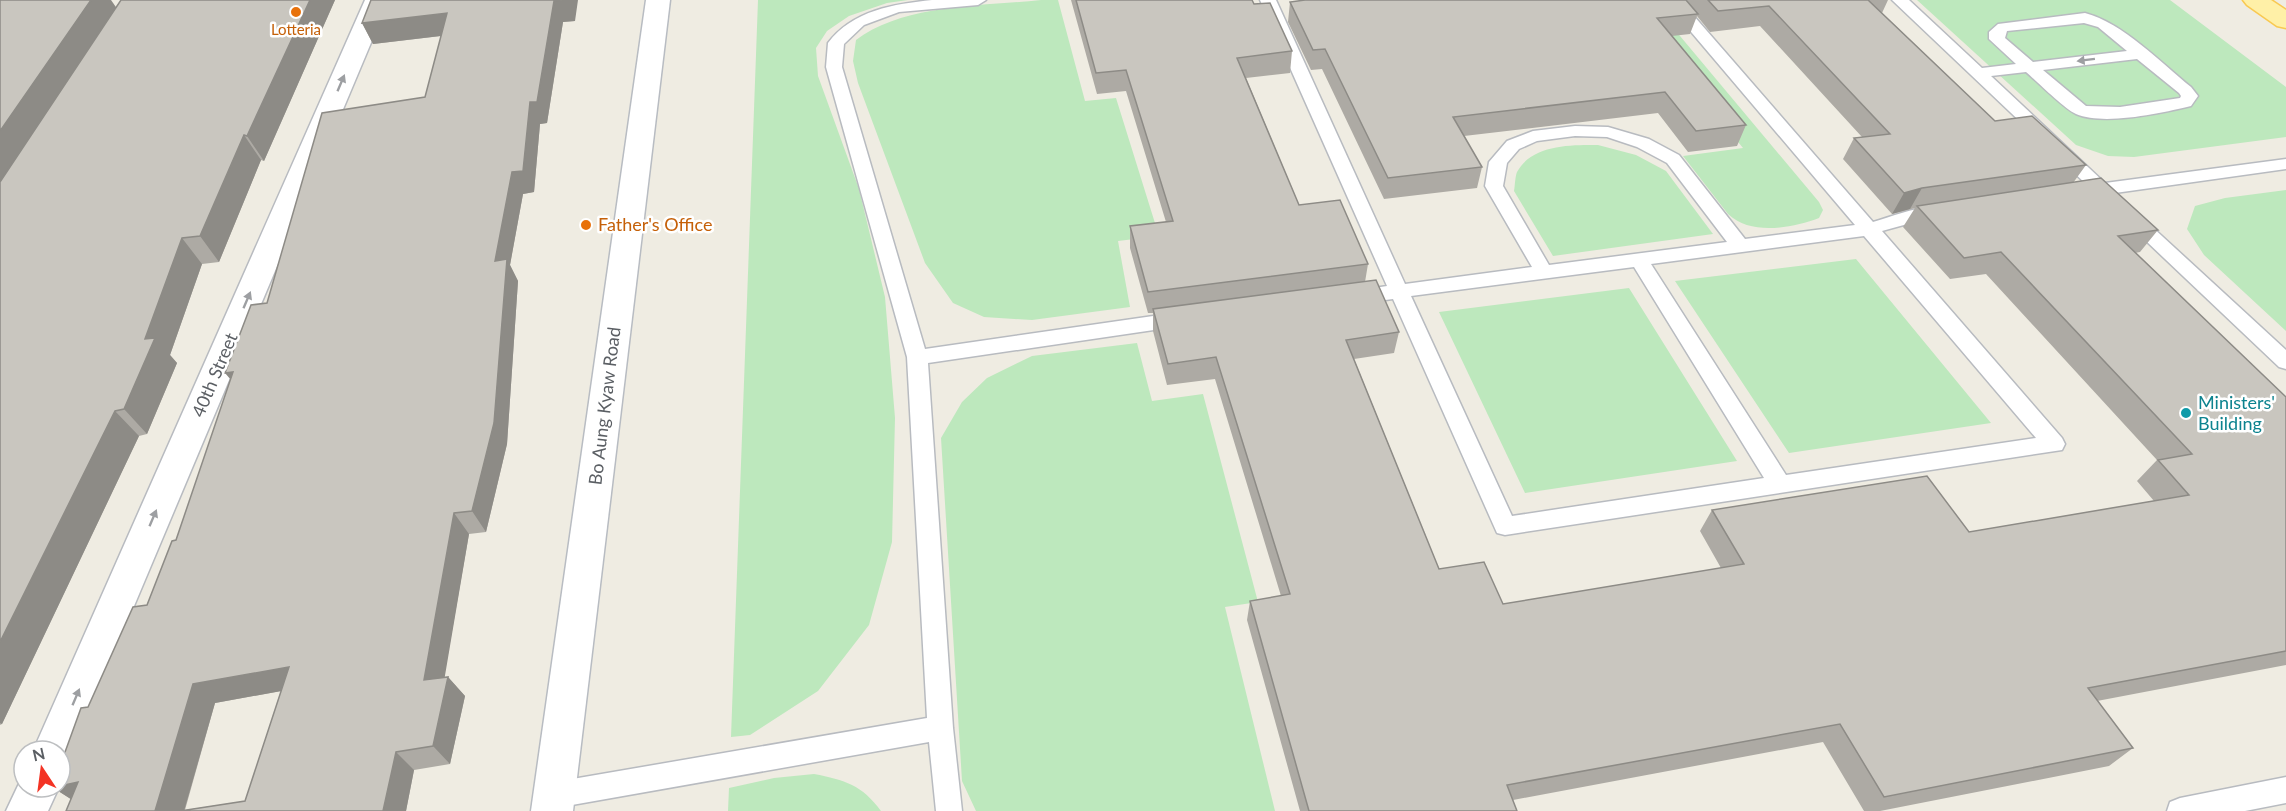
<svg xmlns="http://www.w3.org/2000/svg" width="2286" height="811" font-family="Lato,sans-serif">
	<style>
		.green { fill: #bde8bd }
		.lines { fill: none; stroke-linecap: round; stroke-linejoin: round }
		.lane-casing { stroke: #b8bbc0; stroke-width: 3 }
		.street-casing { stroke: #b8bbc0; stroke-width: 3 }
		.secondary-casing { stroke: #b8bcc2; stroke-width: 3 }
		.primary-casing { stroke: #f9c951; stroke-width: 3 }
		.lane { fill: #fff; fill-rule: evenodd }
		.street { fill: #fff; fill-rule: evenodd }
		.secondary { fill: #fff; fill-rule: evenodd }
		.primary { fill: #fff0a7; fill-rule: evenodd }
		.wall { fill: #adaaa4; fill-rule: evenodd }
		.shaded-wall { fill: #8d8b86 }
		.building { fill: #c9c6bf; stroke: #8d8b86; stroke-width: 1.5 }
		.oneway { fill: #9d9fa2 }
		.food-dot { fill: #e8710a; stroke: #fff; stroke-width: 2 }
		.culture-dot { fill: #0f9aa8; stroke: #fff; stroke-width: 2 }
		.labels { text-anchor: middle; stroke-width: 5; stroke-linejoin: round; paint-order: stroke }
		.far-food-label { font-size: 15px; fill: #c56008; stroke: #fff }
		.food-label { font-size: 18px; fill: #c56008; stroke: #fff; text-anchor: start }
		.street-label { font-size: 18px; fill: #5b5f64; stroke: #fff }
		.culture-label { font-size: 18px; fill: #0d838f; stroke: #fff; text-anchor: start }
	</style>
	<rect width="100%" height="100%" fill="#efece2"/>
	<path class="green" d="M758,0h150l-21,3 -38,13 -22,15 -11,17 2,28 41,113 26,108 10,121 -3,124 -23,83 -51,66 -68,44 -19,2z
		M1041,0h17l27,101 31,-3 43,138 -41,5 12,66 -98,13 -48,-3 -31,-14 -28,-40 -67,-180 -5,-22 3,-21c47,-36 128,-34 185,-40z
		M1917,0h253l116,87v50l-152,20 -26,-1 -32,-11z
		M1675,30l144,172 4,8 -4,8c-27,10 -68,18 -91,-4l-45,-58 60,-8 -94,-115z
		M1598,145l38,10 30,16 47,63 -160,22 -39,-65c1,-5 1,-14 3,-19 15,-28 55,-27 81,-27z
		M2286,190v141l-82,-76 -17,-26 8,-23 30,-8z
		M1856,259l135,164 -202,30 -114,-172z
		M1629,288l108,173 -212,32 -86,-181z
		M1137,343l15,58 51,-7 55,208 -33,5 50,204h-299l-14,-30 -21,-343 21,-36 25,-24 45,-22z
		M814,774c31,6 48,11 67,37h-153l1,-23 45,-10z"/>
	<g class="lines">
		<g class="lane-casing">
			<path id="lane" d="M932,0h54l-8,5 -79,7 -35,13 -20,19 -2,23 83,282 256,-37 7,2 3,5 -3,5 -7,2 -253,37 25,365 9,83h-26l-7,-69 -374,66 -9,-4 -4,-9 4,-9 9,-4 372,-64 -20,-361 -81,-290 2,-24c25,-33 66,-39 104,-43z
				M1260,0h16l129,284 127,-17 -47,-81 4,-24 18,-21 26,-10 42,-5 33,1 41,12 30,16 66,84 110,-14 -191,-225h16l193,222c21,-6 50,-19 71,-13l3,4 -3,4 -33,6 -29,8 180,207 3,6 -3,6 -557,85 -8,-2 -104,-234 -38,5 -7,-2 -3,-5 3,-5 39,-6zM1575,136l32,1 30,10 30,16 60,79 -178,23 -46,-79 4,-23 12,-14 18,-8zM1864,236l172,202 -250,37 -135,-211zM1634,267l130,211 -252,38 -101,-220z
				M1892,0h17l73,68 34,-4 -27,-25v-7l9,-8 87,-11c38,10 75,49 106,74l7,9 -7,10c-29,7 -87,20 -115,8 -13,-6 -37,-31 -50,-42l-35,4 114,107 181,-24v10l-171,24 -2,5 -6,2 -10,-5h-18l-3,-4 3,-4 8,-2zM2084,23l14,4 29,24 -94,11 -28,-24 2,-7zM2137,59l42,34 2,3 -1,2 -60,9 -34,-1 -43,-36z
				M2132,212l6,2 148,136v19l-7,-2 -153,-145 -3,-4 3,-4z
				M2286,777v26l-41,8h-78l3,-9 10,-4z"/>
		</g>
		<g class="street-casing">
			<path id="street" d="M365,0h24l-316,751 -6,14 -7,2v-16h-27z
				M24,773v14h35l-11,24h-42z"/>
		</g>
		<g class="secondary-casing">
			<path id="secondary" d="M646,0h24l-97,811h-42z"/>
		</g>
		<g class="primary-casing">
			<path id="primary" d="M2243,0h28l15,10v18l-9,-2 -30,-21z"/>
		</g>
		<use href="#lane" class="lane"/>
		<use href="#street" class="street"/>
		<use href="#secondary" class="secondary"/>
		<use href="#primary" class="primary"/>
	</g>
	<path class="wall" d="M0,0l116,7 5,-7h214l-71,161 -3,-1 -42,102 -17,2 -32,91 7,8 -30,71 -8,2 -137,288 -2,1z
		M1071,0h181l2,4 38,47 -2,22 -44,5 53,127 69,59 -3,18 34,50 -5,21 -40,6 85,210 64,35 218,-36 -21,-37 12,-21 257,22 185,-31 -17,-20 20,-21 -171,-186 -36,5 -47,-52 12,-19 -23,6 -49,-55 11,-21 8,-1 -102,-111 -50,6 -13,-16 -7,18 -18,2 74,89 -9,21 -49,6 -30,-39 -194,23 18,31 -5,21 -93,11 -62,-130 -11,1 -23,-48 2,-20 15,-2h583l-6,13 113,108 91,44 -13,18 85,47 -18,22 -5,1 151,144v268l-189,36 36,47 -24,18 -229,45h-16l-41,-69 -310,58 4,11h-217l-53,-191 3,-19 31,-5 -66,-217 -48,6 -14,-54v-18h-5l-18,-65v-22l36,-4 -40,-131 -29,3z
		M575,21l-12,1 -16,101 -7,1 -6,68 -11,2 -13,71 8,16 -11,163 -21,88 -17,2 -25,143h4l17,19 -15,68 -36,6 -8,41h-340l5,-12 -19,-12 36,-80 59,-102 29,-65 91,-237 158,-206 16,-61 -68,8 -11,-21zM281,691l-36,110 -60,9 30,-107z"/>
	<path class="shaded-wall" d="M91,0h20l7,10 -118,179v-58z
		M310,0h25l-71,161 -17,-25z
		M562,0h16l-3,21 -12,1 -16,101 -7,1 -6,68 -11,2 -13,71 8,16 -11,163 -21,88 -14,-21 23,-250 17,-89 18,-70 24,-101z
		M447,13l10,21 -84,10 -11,-21z
		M244,135l17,25 -42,102 -19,-26z
		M1922,188l-12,21 -18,5 12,-21z
		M182,238l20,26 -32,91 7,8 -30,71 -23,-25 21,-70z
		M233,372l10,22 -18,-21z
		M115,411l24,25 -137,288 -2,-1v-81z
		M454,513l15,21 -28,165 -17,-19z
		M289,667l20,19 -94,17 -31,108h-29l38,-127z
		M448,677l17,19 -15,68 -17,-18z
		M396,752l18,18 -8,41h-23z
		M78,782l2,23 -28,-18h8v-1z"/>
	<path class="building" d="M0,0h91l-91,131z
		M121,0h189l-63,136 -3,-1 -44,101 -18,2 -37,101 10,-1 -31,71 -9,2 -115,231v-460z
		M371,0h191l-8,1 -17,101h-7l-7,69 -11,1 -17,89 12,-2 -13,164 -22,88 -18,2 -30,167 24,-3 -15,69 -37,6 -13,59h-203l65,-10 44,-134 -96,17 -38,127h-89l12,-29 -18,4v-20l21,-58 7,-1 45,-100 14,-2 25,-64 4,-1 57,-168 -8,1 26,-68 16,-2 55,-190 103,-16 22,-84 -85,10z
		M1076,0h176l2,4 16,-1 22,48 -55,7 62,147 41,-5 28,64 -220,28 -18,-66 43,-5 -47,-151 -30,3z
		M1305,0h381l12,14 -41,4 89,107 -50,6 -31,-39 -212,25 29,50 -94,11 -63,-129 -12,1 -23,-48z
		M1708,0h160l127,121 37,-5 54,49 -164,23 -18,5 -50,-55 36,-4 -121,-128 -51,5z
		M2101,178l57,52 -40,6 168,161v254l-198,37 45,60 -249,49 -44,-73 -333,61 10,26h-208l-59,-210 40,-7 -74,-237 -48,7 -15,-55 223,-29 23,52 -53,8 93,229 45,-7 19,42 241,-40 -32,-54 215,-34 42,56 220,-37 -31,-35 34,-6 -191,-202 -37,6 -47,-52z"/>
	<defs><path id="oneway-solid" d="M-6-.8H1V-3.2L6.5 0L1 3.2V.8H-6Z" transform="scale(1.5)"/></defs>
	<g class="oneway">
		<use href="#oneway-solid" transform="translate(2086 60) rotate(173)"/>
		<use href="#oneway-solid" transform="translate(341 83) rotate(-67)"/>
		<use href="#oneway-solid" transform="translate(247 300) rotate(-67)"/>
		<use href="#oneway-solid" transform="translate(153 518) rotate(-67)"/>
		<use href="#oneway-solid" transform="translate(76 697) rotate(-67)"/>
	</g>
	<g class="food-dot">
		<circle cx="296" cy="12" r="6"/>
		<circle cx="586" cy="225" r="6"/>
	</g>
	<circle class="culture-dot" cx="2186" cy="413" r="6"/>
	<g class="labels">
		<g class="far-food-label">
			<text x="296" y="35">Lotteria</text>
		</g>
		<g class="food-label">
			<text x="598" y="231">Father's Office</text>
		</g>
		<g class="street-label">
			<text transform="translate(215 375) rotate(-67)" y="6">40th Street</text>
			<text transform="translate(605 406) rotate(-83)" y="6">Bo Aung Kyaw Road</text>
		</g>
		<g class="culture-label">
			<text x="2198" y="409">Ministers'<tspan x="2198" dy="21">Building</tspan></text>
		</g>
	</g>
	<g transform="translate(42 769) rotate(347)"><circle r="28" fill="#ffffff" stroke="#bdbfc1" stroke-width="1.5"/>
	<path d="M0-4.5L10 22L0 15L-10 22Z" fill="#f33324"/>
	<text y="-9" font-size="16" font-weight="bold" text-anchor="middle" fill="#5b5f64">N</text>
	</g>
</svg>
